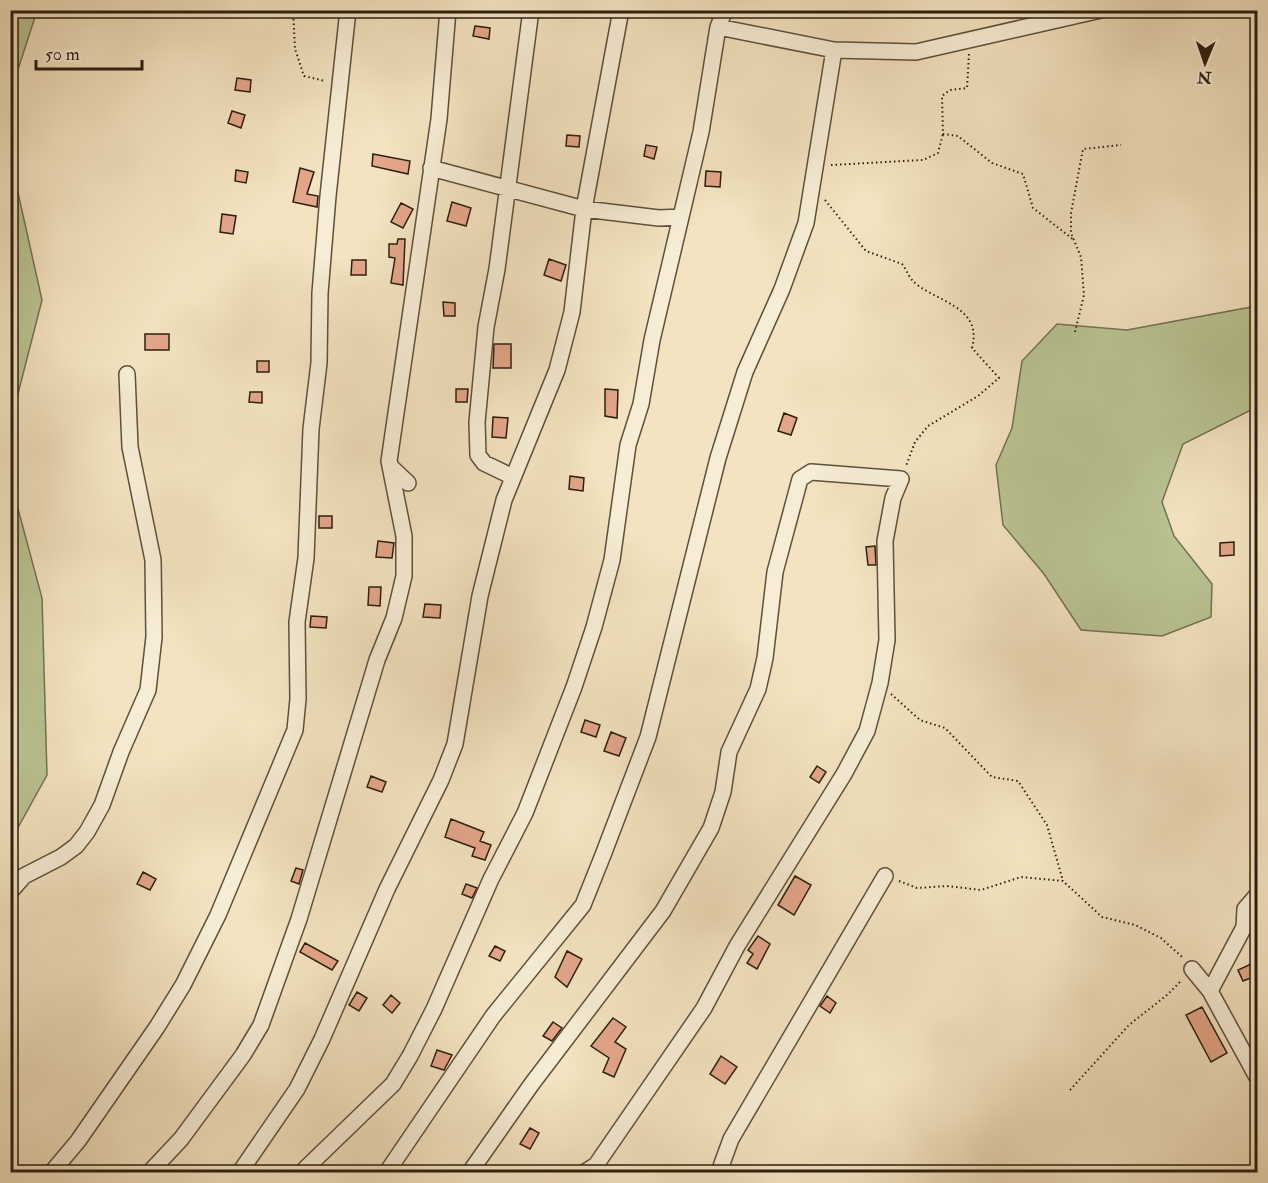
<svg xmlns="http://www.w3.org/2000/svg" width="1268" height="1183" font-family="'IM FELL Double Pica',serif">
	<style>
		.green { fill: #bac493; stroke: #737252; stroke-width: 1.5 }
		.building { fill: #e4a689; stroke: #2c1f10; stroke-width: 1.5 }
		.lines { fill: none; stroke-linecap: round; stroke-linejoin: round }
		.street-casing { stroke: #5e503c; stroke-width: 18 }
		.path { stroke: #2c1f10; stroke-width: 2; stroke-dasharray: 1.5 3; stroke-linecap: butt }
		.street { stroke: #f7edd6; stroke-width: 15 }
	</style>
	<rect width="100%" height="100%" fill="#f3e3c0"/>
	<filter id="stains"><feTurbulence type="fractalNoise" baseFrequency=".00333" numOctaves="4"/><feColorMatrix values="0 0 0 0 .2 0 0 0 0 .09 0 0 0 0 .02 0 0 0 .5 -.17"/></filter>
	<radialGradient id="worn" r=".72"><stop offset=".6" stop-color="#630" stop-opacity="0"/><stop offset="1" stop-color="#630" stop-opacity=".3"/></radialGradient>
	<path class="green" d="M11,10l26,1 -26,80 -1,-80z
		M10,157l32,143 -31,121h-1z
		M1257,306v101l-74,37 -21,58 12,34 38,48 -1,33 -49,19 -81,-6 -37,-56 -41,-49 -7,-60 16,-37 10,-67 35,-37 70,6z
		M10,479l32,119 5,177 -32,58 -5,-3z"/>
	<path class="building" d="M475,26l15,2 -1,11 -16,-3z
		M237,78l14,2 -1,12 -15,-2z
		M232,111l13,4 -4,13 -13,-5z
		M567,135l13,1 -1,11 -13,-1z
		M646,145l11,2 -3,12 -10,-3z
		M373,154l37,7 -2,13 -36,-8z
		M300,168l14,4 -7,22 11,2 -1,11 -24,-5z
		M236,170l12,2 -2,11 -11,-2z
		M706,171l15,1 -1,15 -15,-1z
		M452,202l19,6 -5,18 -19,-5z
		M401,203l12,6 -10,19 -12,-6z
		M222,214l14,2 -3,18 -13,-2z
		M398,239h7l-2,46 -12,-2 4,-25 -6,-1v-13h8z
		M549,259l17,6 -5,16 -17,-6z
		M352,260h14v15h-15z
		M443,302l12,1v13h-11z
		M145,334h24v16h-24z
		M494,344h17v24h-18z
		M257,361h12v11h-12z
		M456,389h12l-1,13h-11z
		M605,389l13,1 -1,28 -12,-2z
		M250,392h12v11l-13,-1z
		M784,413l13,5 -6,17 -13,-4z
		M493,417l15,1 -2,20 -14,-1z
		M570,476l14,2 -1,13 -14,-2z
		M319,516h13v12h-13z
		M378,541l16,2 -2,15 -16,-1z
		M1234,542v13l-14,1v-13z
		M875,546l1,19h-8l-2,-18z
		M369,587h12l-1,19 -12,-1z
		M425,604l16,1 -1,13 -17,-1z
		M311,616l16,1 -1,11 -16,-1z
		M585,720l15,5 -4,12 -15,-5z
		M611,732l15,6 -7,18 -15,-5z
		M817,766l9,6 -7,11 -9,-6z
		M371,776l15,6 -4,10 -15,-5z
		M451,819l33,13 -4,9 11,4 -6,15 -13,-4 3,-8 -30,-11z
		M296,868l7,2 -4,14 -8,-3z
		M143,872l13,7 -6,11 -13,-6z
		M795,876l16,9 -17,30 -16,-10z
		M466,884l11,4 -5,10 -10,-4z
		M758,936l12,8 -13,25 -10,-6 6,-9 -5,-4z
		M305,943l33,18 -6,9 -32,-18z
		M495,946l10,5 -5,10 -11,-5z
		M567,951l15,8 -15,28 -12,-10z
		M1251,964l5,12 -13,5 -5,-11z
		M357,992l10,6 -8,13 -10,-6z
		M391,995l9,8 -8,10 -9,-8z
		M827,996l9,7 -6,10 -10,-7z
		M1202,1007l25,46 -16,9 -25,-47z
		M613,1018l13,9 -11,15 11,7 -12,28 -11,-5 6,-14 -18,-12z
		M553,1022l9,6 -10,13 -9,-5z
		M437,1050l15,5 -8,15 -13,-4z
		M721,1056l16,11 -12,17 -15,-10z
		M530,1128l9,5 -9,16 -10,-5z"/>
	<g class="lines">
		<g class="street-casing">
			<path id="street" d="M718,27l116,23 82,2 185,-42
				M431,168l153,41 75,9 22,-1
				M513,477l-29,-14 -6,-8 -1,-33 9,-95 11,-58 34,-259
				M408,483l-17,-16 -2,-6 50,-342 9,-109
				M10,892l14,-16 37,-19 15,-11 11,-14 15,-27 19,-53 27,-62 6,-53 -1,-77 -23,-113 -3,-73
				M1192,969l18,22 48,88
				M1210,991l34,-64 1,-18 13,-15
				M52,1172l26,-31 79,-114 26,-42 35,-70 77,-185 3,-31 -1,-77 9,-64 5,-129 8,-66 1,-70 8,-97 20,-186
				M150,1172l31,-33 62,-84 18,-30 38,-106 78,-259 17,-42 10,-42v-40l-15,-75
				M240,1172l57,-83 25,-50 65,-150 54,-109 14,-36 25,-148 24,-96 53,-130 15,-58 12,-103 37,-199
				M302,1172l91,-88 17,-28 24,-47 57,-130 34,-66 49,-126 20,-60 18,-67 16,-115 13,-41 11,-64 49,-208 17,-105 7,-17
				M387,1172l106,-156 90,-111 20,-50 45,-118 70,-279 27,-86 37,-83 24,-66 28,-173
				M470,1172l61,-87 132,-174 48,-83 12,-36 6,-40 29,-63 7,-31 10,-86 25,-93 11,-7 90,7 -8,19 -8,43 2,99 -7,43 -13,48 -23,43 -107,172 -33,62 -108,157 -11,7
				M719,1172l12,-33 154,-263"/>
		</g>
		<path class="path" d="M293,10l2,39 9,27 21,5
			M969,54l-2,34 -17,2 -8,6 1,38 15,2 34,27 31,11 10,34 41,32
			M831,165l92,-5 15,-7 5,-19
			M825,200l41,51 36,13c4,5 6,11 10,16 19,21 72,25 60,68l27,30 -21,18 -50,30 -13,16 -9,24
			M1075,332l9,-37 -3,-38 -10,-24v-20l12,-64 38,-4
			M891,694l29,26 25,8 47,49 26,4 29,44 16,56
			M899,881l18,7 30,-2 34,4 40,-13 42,4 39,36 33,8 26,13 21,19
			M1070,1090l59,-65 38,-30 15,-15"/>
		<use href="#street" class="street"/>
	</g>
	<rect width="1268" height="1183" fill="none" stroke="#f3e3c0" stroke-width="36"/>
	<rect x="12" y="12" width="1244" height="1159" fill="none" stroke="#2c1f10" stroke-width="3"/>
	<rect x="18" y="18" width="1232" height="1147" fill="none" stroke="#2c1f10" stroke-width="1.5"/>
	<g transform="translate(1205 63) rotate(182)" stroke="#f7edd6" stroke-width="4.5" paint-order="stroke">
	<path d="M0-4.5L10 22L0 15L-10 22Z" fill="#2c1f10"/>
	<text y="-9" font-size="16" font-weight="bold" text-anchor="middle" fill="#2c1f10">N</text>
	</g>
	<path d="M36 60v9h106v-9" fill="none" stroke="#2c1f10" stroke-width="3"/>
	<text x="45" y="60" font-size="18" fill="#2c1f10" stroke="#f7edd6" stroke-width="4.5" paint-order="stroke">50 m</text>
	<rect width="100%" height="100%" filter="url(#stains)"/>
	<rect width="100%" height="100%" fill="url(#worn)"/>
</svg>
